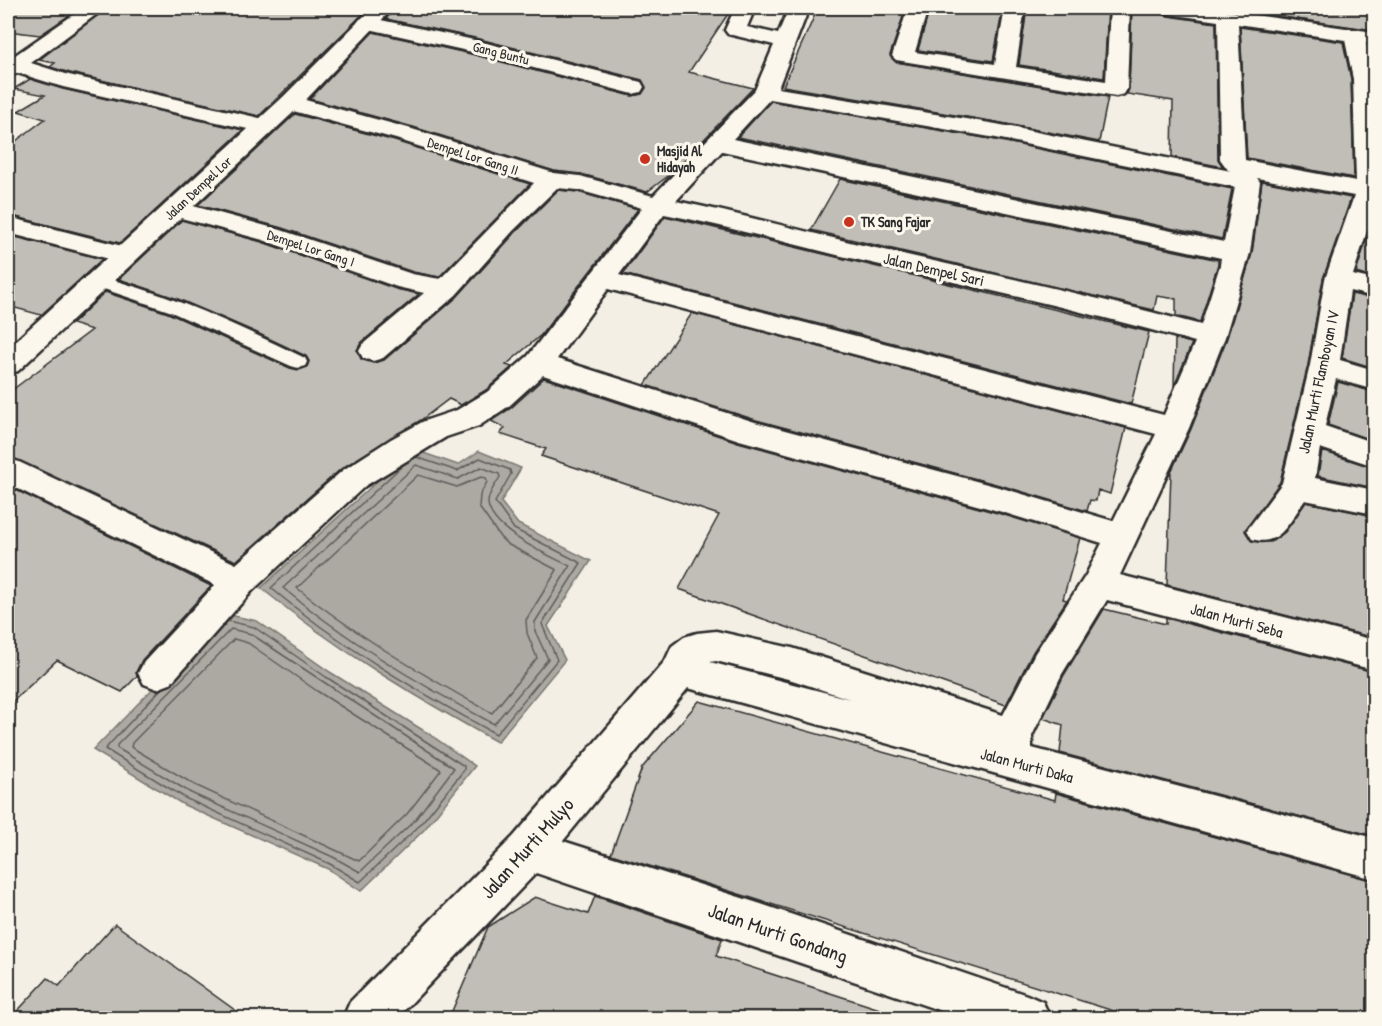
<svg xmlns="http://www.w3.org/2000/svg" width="1382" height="1026" font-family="'Patrick Hand',sans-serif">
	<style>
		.water { fill: #aca9a2; stroke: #787772; stroke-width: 1.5 }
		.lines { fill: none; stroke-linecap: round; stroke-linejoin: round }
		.shore { stroke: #5f5d5b; stroke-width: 1.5 }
		.building { fill: #c0beb6; stroke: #2b2b2b; stroke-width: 1.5 }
		.lane-casing { stroke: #2b2b2b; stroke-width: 5 }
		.street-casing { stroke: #2b2b2b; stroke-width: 5 }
		.secondary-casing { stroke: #2b2b2b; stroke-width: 5 }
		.lane { fill: #fbf7ec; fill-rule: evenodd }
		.street { fill: #fbf7ec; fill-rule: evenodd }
		.secondary { fill: #fbf7ec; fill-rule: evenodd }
		.poi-dot { fill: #c8321e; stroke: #fbf7ec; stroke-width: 2 }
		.labels { text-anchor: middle; stroke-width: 6; stroke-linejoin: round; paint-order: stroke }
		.far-street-label { font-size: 14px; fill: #2b2b2b; stroke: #fbf7ec }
		.far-poi-label { font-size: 14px; font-weight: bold; fill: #2b2b2b; stroke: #fbf7ec; text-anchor: start }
		.street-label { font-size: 16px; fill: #2b2b2b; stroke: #fbf7ec }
		.near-street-label { font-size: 20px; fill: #2b2b2b; stroke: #fbf7ec }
	</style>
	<rect width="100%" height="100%" fill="#f3efe4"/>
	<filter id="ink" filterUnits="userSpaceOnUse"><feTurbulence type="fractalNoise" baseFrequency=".0167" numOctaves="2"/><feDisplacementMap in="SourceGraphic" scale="12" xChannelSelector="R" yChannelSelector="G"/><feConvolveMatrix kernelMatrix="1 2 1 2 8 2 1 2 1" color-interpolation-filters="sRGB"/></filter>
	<g filter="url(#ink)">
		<path class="water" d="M412,449l46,16 21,-14 42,17 -20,34 17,22 73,37 -43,65 17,34 -68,82c-83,-46 -163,-94 -236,-154z
			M225,614l32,7 73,51 99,62 46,32 -51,64 -63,61 -33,-22 -144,-64 -91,-55z"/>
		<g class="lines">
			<path class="shore" d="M404,464l-133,124c69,58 146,103 225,146l61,-74 -15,-36 39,-61 -67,-34 -19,-27 16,-28 -1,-4 -30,-12 -23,13 -41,-14
				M416,465l42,14 23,-12 18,7 1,3c-4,7 -12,16 -12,25 1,28 60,53 82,64l-35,56v9l13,28 -54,65c-74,-39 -146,-82 -211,-136z
				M418,475l39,12 24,-10 5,1 1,4 -7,13 -1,12 21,30 7,7 50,26 -31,50 1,13 10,25 -45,55c-68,-37 -135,-77 -195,-125z
				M231,629l20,5 203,134 -40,53 -54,51 -27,-15 -142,-64 -74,-45v-3z
				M234,639l14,4 69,48 124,79 -34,44 -48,47 -164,-76 -64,-38 1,-4z
				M161,689l-56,60 82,50 143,65 30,18 59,-56 45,-56v-4l-138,-89 -72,-50 -26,-6"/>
		</g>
		<path class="building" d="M8,8h72l-40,27 -32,-4z
			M107,8h262l-110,108 -189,-43 -20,-6 5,-4 -16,-3z
			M395,8h337l-43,64 64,16 -81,85 -25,19 -66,-18 -27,-3 -141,-44 -103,-28 63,-67 98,22 161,42 10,-2 4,-6 -4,-8 -167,-42 -89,-19z
			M818,8h88l-16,47 6,7 212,35 -9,45 -103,-20 -213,-36z
			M930,8h73l-10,53 -75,-11z
			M1027,8h81l-4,70 -85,-13z
			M1132,8h25l3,5 8,3 48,7 2,136 5,8 -51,-10 1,-56 -46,-7 2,-5z
			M1218,8h156v22z
			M1240,27l103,15 8,37 3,99 -107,-20z
			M30,79l33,10 180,41 -123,113 -112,-28v-68l37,-28 -27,-8 27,-16 -31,-6z
			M771,101l225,39 236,49 -10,50 -484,-102z
			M295,114l100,27 135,43 -91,93 -26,-5 -131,-44 -84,-23z
			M840,179l378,81v4l-18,58 -24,-6v-17l-19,-3 -3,14 -343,-80z
			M1262,181l89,17 -28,81 -15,86 -28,117 -35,49 7,10 19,1 14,-10 21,-30 68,14v122l-207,-53 4,-113 20,-43 36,-91 25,-85z
			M558,190l20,2 60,17 -97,126 -35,30 6,2 -26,23 -25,15 -12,-6 -28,21 -79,48 -106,93 -228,-105v-63l84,-63 -20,-6 33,-32 63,21 122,55 9,2 8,-3 2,-6 -3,-5 -51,-24 -77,-33 -59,-20 63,-59 80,22 134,47 23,5 -58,49 -4,7 4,9 13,4 10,-3 73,-63 58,-64z
			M1374,215v63l-18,-5z
			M665,216l484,116 -18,72 -508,-130z
			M8,235l94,24 -61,56 -33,-9z
			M1352,294l22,5v69l-32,-10z
			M692,313l434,115 -16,66 -12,-4 -2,11 -6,-1 -3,11 -84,-25 -247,-66 -111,-35z
			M1175,339l17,4 -18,44z
			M544,378l194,64 263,72 79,24 -17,61 4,1 -34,52 -27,53 -327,-116 40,-74 -178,-59 5,-7 -46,-15 5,-6 -14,-7 20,-13z
			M1338,382l36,10v49l-46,-16z
			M1322,451l52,17v20l-56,-12z
			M8,486l203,100 -69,74 -6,12 1,4 -15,16 -65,-32 -49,46z
			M1104,609l62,15v-6l208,54v164l-314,-83 3,-28 -20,-7 21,-43z
			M699,701l356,99 1,-7 318,88v137h-238l-525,-164 31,-86z
			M595,896l127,43 -6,17 170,55 -1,7h-436l39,-91 47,-30 53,17z
			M115,924l131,94h-235l37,-40 11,8z"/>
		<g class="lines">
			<g class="lane-casing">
				<path id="lane" d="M98,276c72,18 140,50 207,82l2,4 -2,4 -7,2 -7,-2 -122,-55 -77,-26 -3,-4 3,-4z"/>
			</g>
			<g class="street-casing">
				<path id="street" d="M83,8h22l-74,55 38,12 204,46 3,5 -3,5 -8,2 -202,-46 -45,-14 -10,3v-16z
					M735,8h20l-8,19 31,7 11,-26h20l-31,80 218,36 235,47 -3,-1 -8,-11 -2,-138 -49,-7 -7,-2 -3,-4h47l168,24v12l-8,-1 8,35v131l-21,66 21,5v17l-24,-6 -10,69 34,10v20l-38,-11 -11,47 49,17v23l-54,-18 -5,30 59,12v24l-69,-14c-15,20 -25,48 -53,39l-5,-9 35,-47 28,-118 15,-86 29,-83 -97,-18 3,4 -10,71 -25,84 -36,91 -69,147 254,65v30l-267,-70 -45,74 -30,62v12l342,90v41l-686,-191 -125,153 198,63 266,91 16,7 7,16h-88l-426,-145 -139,145h-54l7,-16 164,-166 151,-175 7,-15 12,-9 13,-4 19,-2 76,17 211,67 32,-62 51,-78 16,-32 -100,-31 -263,-72 -196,-65 -34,31 -30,20 -33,11 -81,49 -113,105 -82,93 -13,5 -13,-5 -6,-11 6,-11 71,-77 -207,-101v-26l11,4 217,102 107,-94 48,-31 33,-18 33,-11 30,-18 41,-36 114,-148 -64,-18 -21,-2 -44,43 -57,64 -73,63 -10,3 -10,-3 -4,-7 4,-7 61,-51 -27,-6 -134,-47 -97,-26 -4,-5 4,-5 9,-3 106,29 131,44 28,5 94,-96 -138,-44 -114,-31 -3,-5 3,-5 8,-2 8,2 114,31 142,44 26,3 73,20 102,-106 19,-45 -46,-11 -3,-4zM1238,24l107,16 8,39 3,102 -111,-21zM770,99l226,39 239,49 -11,55 -491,-103zM722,151l499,107 -1,7 -19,60c-114,-31 -229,-55 -343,-81 -61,-14 -121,-31 -182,-43zM664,214c67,13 133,32 199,47 111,26 222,50 332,81l-31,73 -545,-140zM608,289l548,145 -43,87 -111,-33 -247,-66 -198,-63zM716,661l76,19 58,19 -140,-37z
					M908,8h20l-13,44 80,12 10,-56h20l-9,59 90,14 4,-73h20l-3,81 -3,5 -8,2 -220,-36 -4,-4z
					M367,17l107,23 167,42 3,5 -3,5 -8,2 -161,-42 -112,-25 -3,-4 3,-4z
					M8,217l126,32 4,6 -4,6 -9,2 -117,-30z"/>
			</g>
			<g class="secondary-casing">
				<path id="secondary" d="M372,8h21l-95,100 -280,263 -10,3v-26l274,-250z"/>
			</g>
			<use href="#lane" class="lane"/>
			<use href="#street" class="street"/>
			<use href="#secondary" class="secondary"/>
		</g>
	</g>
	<g class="poi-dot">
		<circle cx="645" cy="159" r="6"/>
		<circle cx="849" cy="222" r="6"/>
	</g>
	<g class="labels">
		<g class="far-street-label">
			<text transform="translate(501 53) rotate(14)" y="5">Gang Buntu</text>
			<text transform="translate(473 156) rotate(18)" y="5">Dempel Lor Gang II</text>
			<text transform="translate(198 188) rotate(-43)" y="5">Jalan Dempel Lor</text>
			<text transform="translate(311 248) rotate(18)" y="5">Dempel Lor Gang I</text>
		</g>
		<g class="far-poi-label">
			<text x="657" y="156">Masjid Al<tspan x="657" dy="16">Hidayah</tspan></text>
			<text x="861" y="227">TK Sang Fajar</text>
		</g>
		<g class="street-label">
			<text transform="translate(934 269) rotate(13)" y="6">Jalan Dempel Sari</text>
			<text transform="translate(1318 382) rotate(-78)" y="6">Jalan Murti Flamboyan IV</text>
			<text transform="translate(1237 620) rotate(15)" y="6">Jalan Murti Seba</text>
			<text transform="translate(1027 765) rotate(15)" y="6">Jalan Murti Daka</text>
		</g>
		<g class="near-street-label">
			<text transform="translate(527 848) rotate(-48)" y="7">Jalan Murti Mulyo</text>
			<text transform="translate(778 933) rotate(19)" y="7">Jalan Murti Gondang</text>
		</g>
	</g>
	<rect width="1382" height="1026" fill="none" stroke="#fbf7ec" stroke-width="30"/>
	<rect x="15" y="15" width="1352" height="996" fill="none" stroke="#2b2b2b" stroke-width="2" filter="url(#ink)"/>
</svg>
